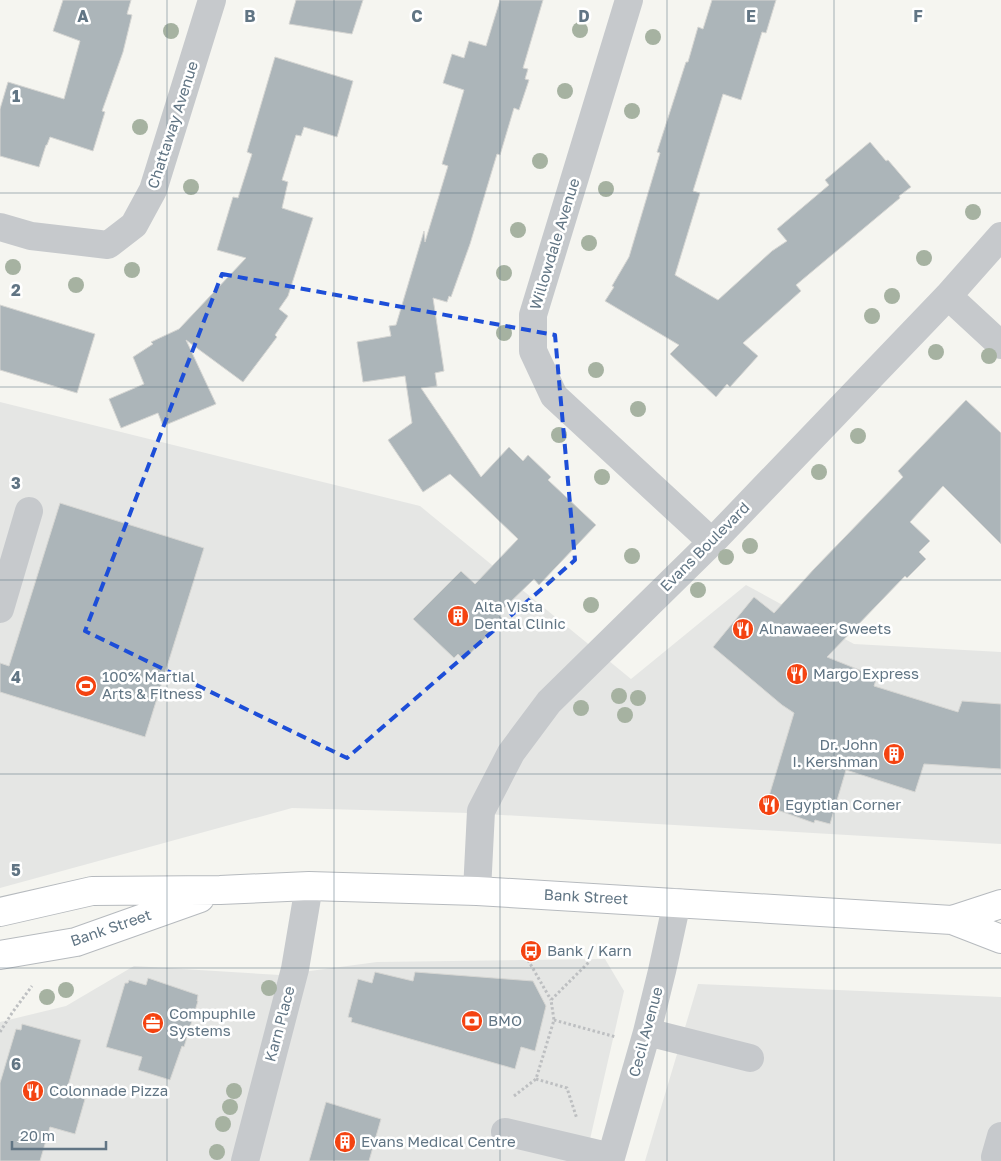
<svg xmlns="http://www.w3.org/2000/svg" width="1001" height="1161" font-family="'Golos Text',sans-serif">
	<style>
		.built { fill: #e5e6e4 }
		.building { fill: #acb5b9; stroke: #d6d6d3 }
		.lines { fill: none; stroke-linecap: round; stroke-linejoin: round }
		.major-casing { stroke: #b6babe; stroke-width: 30 }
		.path { stroke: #bdbfc1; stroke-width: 3; stroke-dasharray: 2.5 2.5; stroke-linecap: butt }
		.minor { stroke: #c6c9cc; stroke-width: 28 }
		.major { stroke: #fff; stroke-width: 28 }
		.tree { fill: #a6b2a1 }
		.marked { fill: none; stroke: #1d4ed8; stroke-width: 4; stroke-dasharray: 10 6; stroke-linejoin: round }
		.grid { fill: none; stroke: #617584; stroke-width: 1; stroke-opacity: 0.55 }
		.labels { text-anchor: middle; stroke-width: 5; stroke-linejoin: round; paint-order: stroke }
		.street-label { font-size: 15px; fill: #617584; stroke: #fff }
		.poi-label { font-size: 15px; fill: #617584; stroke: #fff; text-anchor: start }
		.grid-label { font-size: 16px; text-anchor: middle; font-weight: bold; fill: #617584; stroke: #fff; stroke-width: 5; stroke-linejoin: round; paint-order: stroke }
	</style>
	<rect width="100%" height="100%" fill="#f5f5f0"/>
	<path class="built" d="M0,402l420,104 211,173 115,-94 108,59 147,8v192l-532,-31 -177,-5 -292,80z
		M605,959l19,32 -39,170h-585v-139l66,-16 68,-40 146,9 97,-13z
		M698,984l303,13v164h-356z"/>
	<path class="building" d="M63,0h68l-4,14 5,1 -9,37 -21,59 3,1 -12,39 -43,-14 -3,8h-1l-7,22 -39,-11v-47l8,-27 56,17 16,-58 -27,-10z
		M296,0h67l-11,34 -63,-10z
		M500,0h43l-20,68 5,1 -3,10 4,1 -10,30 -5,-2 -14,47 -3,-1 -27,90 -19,53 -2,-1 -2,6 -14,-4 11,73 -9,2 2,13 -16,2 60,89 28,-30 14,14 5,-6 23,22 -3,3 48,45 -57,60 -5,-6 -36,35 5,5 -39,41 -6,-6 -4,4 -41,-39 48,-48 14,13 43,-45 -68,-65 -27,18 -35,-52 24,-17 -7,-47 -42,6 -6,-40 34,-6 -2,-10 7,-1 28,-94 1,11 23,-76 -6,-2 22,-74 -21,-7 9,-29 12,4 5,-17 17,5z
		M712,0h64l-10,33 -4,-1 -21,68 -18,-6 -30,97 7,2 -25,82 43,25 54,-49 15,-10 -10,-12 52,-44 -4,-5 45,-38 16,19 2,-1 23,27 -12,9 1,2 -104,87 5,6 -58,52 15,13 -28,31 -3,-3 -11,13 -46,-43 9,-9 -74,-44 9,-14 -2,-1 17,-29 31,-104 -3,-1 29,-90h2l10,-35 5,2z
		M275,57l78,24 -16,56 -33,-10 -3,9 -5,-1 -14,45 6,2 -6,26 31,10 -25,78 -9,13 9,7 -13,19 2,2 -34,45 -57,-42 30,64 -53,22 -5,-13 -37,15 -12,-29 35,-15 -11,-27 20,-13 -2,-2 28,-13 67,-71 -29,-8 16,-53 5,1 14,-44 -5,-2z
		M0,305l95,29 -18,59 -77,-23z
		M966,400l35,33v111l-58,-58 -33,36 20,19 -11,11 7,7 -19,19 -2,-2 -78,81 50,20 -3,9 84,26 4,-11 39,3v65l-77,-5 -9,28 -69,-22 -16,54 -15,-4 -1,3 -48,-17 28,-93 -12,-8 -69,-58 41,-50 20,16 40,-44 89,-92 -5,-6z
		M60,503l144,45 -59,189 -145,-45v-29l9,3z
		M375,972l38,9 2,-9 118,9 13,25 -11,45 -14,-4 -6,22 -164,-47 1,-4 -4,-1 10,-38 14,4z
		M148,978l50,17 -1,6h1l-14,46 -2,-1 -12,34 -32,-10 4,-13 -36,-10 19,-64h3l1,-3 17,5z
		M22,1024l59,16 -15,53 19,6 -10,35 -25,-7 -10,34h-40v-78l16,-54 5,1z
		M326,1102l55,17 -12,42h-60z"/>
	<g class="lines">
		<g class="major-casing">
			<path id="major" d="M0,912l92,-21 128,-1 89,-4 168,5 475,29 49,19
				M952,920l49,-16
				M0,955l76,-13 124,-44"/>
		</g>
		<path class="path" d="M528,960l23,40
			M554,1020l62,17
			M0,1032l12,-19 20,-27
			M536,1079l31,9 10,31
			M514,1096l22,-17 18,-59 -3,-20 39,-39"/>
		<path class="minor" d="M629,0l-96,315v36l21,45 158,146
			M0,227l31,9 77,9 26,-20 19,-35 59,-190
			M948,296l53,49
			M0,609l29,-98
			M477,891l4,-80 30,-58 38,-51 163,-160 236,-246 53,-60
			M647,1032l103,26
			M505,1132l106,25
			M995,1157l6,-21
			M245,1161l50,-192 14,-83
			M610,1161l37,-129 15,-61 15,-69"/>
		<use href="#major" class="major"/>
	</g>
	<g class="tree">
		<circle cx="580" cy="30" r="8"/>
		<circle cx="171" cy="31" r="8"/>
		<circle cx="653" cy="37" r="8"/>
		<circle cx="565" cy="91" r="8"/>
		<circle cx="632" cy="111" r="8"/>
		<circle cx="140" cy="127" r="8"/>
		<circle cx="540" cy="161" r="8"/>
		<circle cx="191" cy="187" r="8"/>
		<circle cx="606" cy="189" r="8"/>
		<circle cx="973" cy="212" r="8"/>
		<circle cx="518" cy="230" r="8"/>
		<circle cx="589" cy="243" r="8"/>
		<circle cx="924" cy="258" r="8"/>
		<circle cx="13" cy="267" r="8"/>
		<circle cx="132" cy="270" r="8"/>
		<circle cx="504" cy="273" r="8"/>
		<circle cx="76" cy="285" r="8"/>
		<circle cx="892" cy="296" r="8"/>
		<circle cx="872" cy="316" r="8"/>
		<circle cx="504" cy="333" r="8"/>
		<circle cx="936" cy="352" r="8"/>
		<circle cx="989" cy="356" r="8"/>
		<circle cx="596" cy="370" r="8"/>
		<circle cx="638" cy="409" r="8"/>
		<circle cx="559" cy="435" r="8"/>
		<circle cx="858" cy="436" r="8"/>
		<circle cx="819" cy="472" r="8"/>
		<circle cx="602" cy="477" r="8"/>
		<circle cx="750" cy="546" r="8"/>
		<circle cx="632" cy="556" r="8"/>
		<circle cx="726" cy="557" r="8"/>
		<circle cx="698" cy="590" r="8"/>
		<circle cx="591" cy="605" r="8"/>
		<circle cx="619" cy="696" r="8"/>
		<circle cx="638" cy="698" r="8"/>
		<circle cx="581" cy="708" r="8"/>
		<circle cx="625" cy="715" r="8"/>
		<circle cx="269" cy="988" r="8"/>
		<circle cx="66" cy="990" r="8"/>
		<circle cx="47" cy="997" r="8"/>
		<circle cx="234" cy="1091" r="8"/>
		<circle cx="230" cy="1107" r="8"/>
		<circle cx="223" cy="1124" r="8"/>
		<circle cx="217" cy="1152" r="8"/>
	</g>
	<path class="marked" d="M222,274l333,61 20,225 -228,198 -262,-127z"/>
	<path class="grid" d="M167,0v1161M334,0v1161M500,0v1161M667,0v1161M834,0v1161M0,193h1001M0,387h1001M0,580h1001M0,774h1001M0,968h1001"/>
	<defs>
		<g id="building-disc" transform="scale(1.125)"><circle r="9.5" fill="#f44311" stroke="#fff"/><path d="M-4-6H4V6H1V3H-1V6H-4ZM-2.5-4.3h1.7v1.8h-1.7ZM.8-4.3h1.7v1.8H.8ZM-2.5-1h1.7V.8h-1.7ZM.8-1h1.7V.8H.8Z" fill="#fff"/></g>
		<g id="restaurant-disc" transform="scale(1.125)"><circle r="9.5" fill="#f44311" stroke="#fff"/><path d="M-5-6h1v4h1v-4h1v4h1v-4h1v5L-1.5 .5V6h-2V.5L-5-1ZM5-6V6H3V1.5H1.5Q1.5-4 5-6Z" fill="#fff"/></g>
		<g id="stadium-disc" transform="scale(1.125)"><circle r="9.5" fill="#f44311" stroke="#fff"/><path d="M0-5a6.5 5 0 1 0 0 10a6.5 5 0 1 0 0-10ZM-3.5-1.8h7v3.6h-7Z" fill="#fff"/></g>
		<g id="bus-disc" transform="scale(1.125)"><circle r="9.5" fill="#f44311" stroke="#fff"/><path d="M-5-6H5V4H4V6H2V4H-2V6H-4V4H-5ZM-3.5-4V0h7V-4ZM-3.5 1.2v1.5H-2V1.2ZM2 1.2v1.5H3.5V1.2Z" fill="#fff"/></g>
		<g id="bank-disc" transform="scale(1.125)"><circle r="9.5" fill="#f44311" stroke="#fff"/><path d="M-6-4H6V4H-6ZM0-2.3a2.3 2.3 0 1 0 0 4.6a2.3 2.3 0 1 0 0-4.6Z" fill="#fff"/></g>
		<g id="office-disc" transform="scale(1.125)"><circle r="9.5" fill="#f44311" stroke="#fff"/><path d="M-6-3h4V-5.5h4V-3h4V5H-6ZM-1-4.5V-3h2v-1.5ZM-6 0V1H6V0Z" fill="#fff"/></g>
	</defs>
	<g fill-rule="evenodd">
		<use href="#building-disc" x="458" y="616"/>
		<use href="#restaurant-disc" x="743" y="629"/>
		<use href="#restaurant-disc" x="797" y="674"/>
		<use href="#stadium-disc" x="86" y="686"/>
		<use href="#building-disc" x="894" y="754"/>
		<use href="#restaurant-disc" x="769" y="805"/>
		<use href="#bus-disc" x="531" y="951"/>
		<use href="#bank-disc" x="472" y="1021"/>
		<use href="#office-disc" x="153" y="1023"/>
		<use href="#restaurant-disc" x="33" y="1091"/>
		<use href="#building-disc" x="345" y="1142"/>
	</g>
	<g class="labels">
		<g class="street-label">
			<text transform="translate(173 125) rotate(-72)" y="5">Chattaway Avenue</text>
			<text transform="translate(555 244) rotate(-73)" y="5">Willowdale Avenue</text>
			<text transform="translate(705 547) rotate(-45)" y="5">Evans Boulevard</text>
			<text transform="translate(586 897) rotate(3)" y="5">Bank Street</text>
			<text transform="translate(111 928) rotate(-19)" y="5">Bank Street</text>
			<text transform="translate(280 1024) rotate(-75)" y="5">Karn Place</text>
			<text transform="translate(646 1032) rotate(-75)" y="5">Cecil Avenue</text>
		</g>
		<g class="poi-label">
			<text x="474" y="612">Alta Vista<tspan x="474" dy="17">Dental Clinic</tspan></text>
			<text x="759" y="634">Alnawaeer Sweets</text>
			<text x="813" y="679">Margo Express</text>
			<text x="102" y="682">100% Martial<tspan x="102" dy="17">Arts &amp; Fitness</tspan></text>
			<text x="878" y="750" text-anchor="end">Dr. John<tspan x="878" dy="17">I. Kershman</tspan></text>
			<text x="785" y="810">Egyptian Corner</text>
			<text x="547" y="956">Bank / Karn</text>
			<text x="169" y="1019">Compuphile<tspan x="169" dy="17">Systems</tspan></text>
			<text x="488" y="1026">BMO</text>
			<text x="49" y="1096">Colonnade Pizza</text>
			<text x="361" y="1147">Evans Medical Centre</text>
		</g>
	</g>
	<g class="grid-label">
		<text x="83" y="22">A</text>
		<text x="250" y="22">B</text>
		<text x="417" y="22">C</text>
		<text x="584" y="22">D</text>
		<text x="751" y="22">E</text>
		<text x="918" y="22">F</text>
		<text x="16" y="102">1</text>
		<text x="16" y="296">2</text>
		<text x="16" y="489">3</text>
		<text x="16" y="683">4</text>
		<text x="16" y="876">5</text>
		<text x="16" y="1070">6</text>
	</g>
	<path d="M12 1141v8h94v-8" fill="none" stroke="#617584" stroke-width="2.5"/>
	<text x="20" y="1141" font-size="15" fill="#617584" stroke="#ffffff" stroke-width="4" paint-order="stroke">20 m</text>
</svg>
